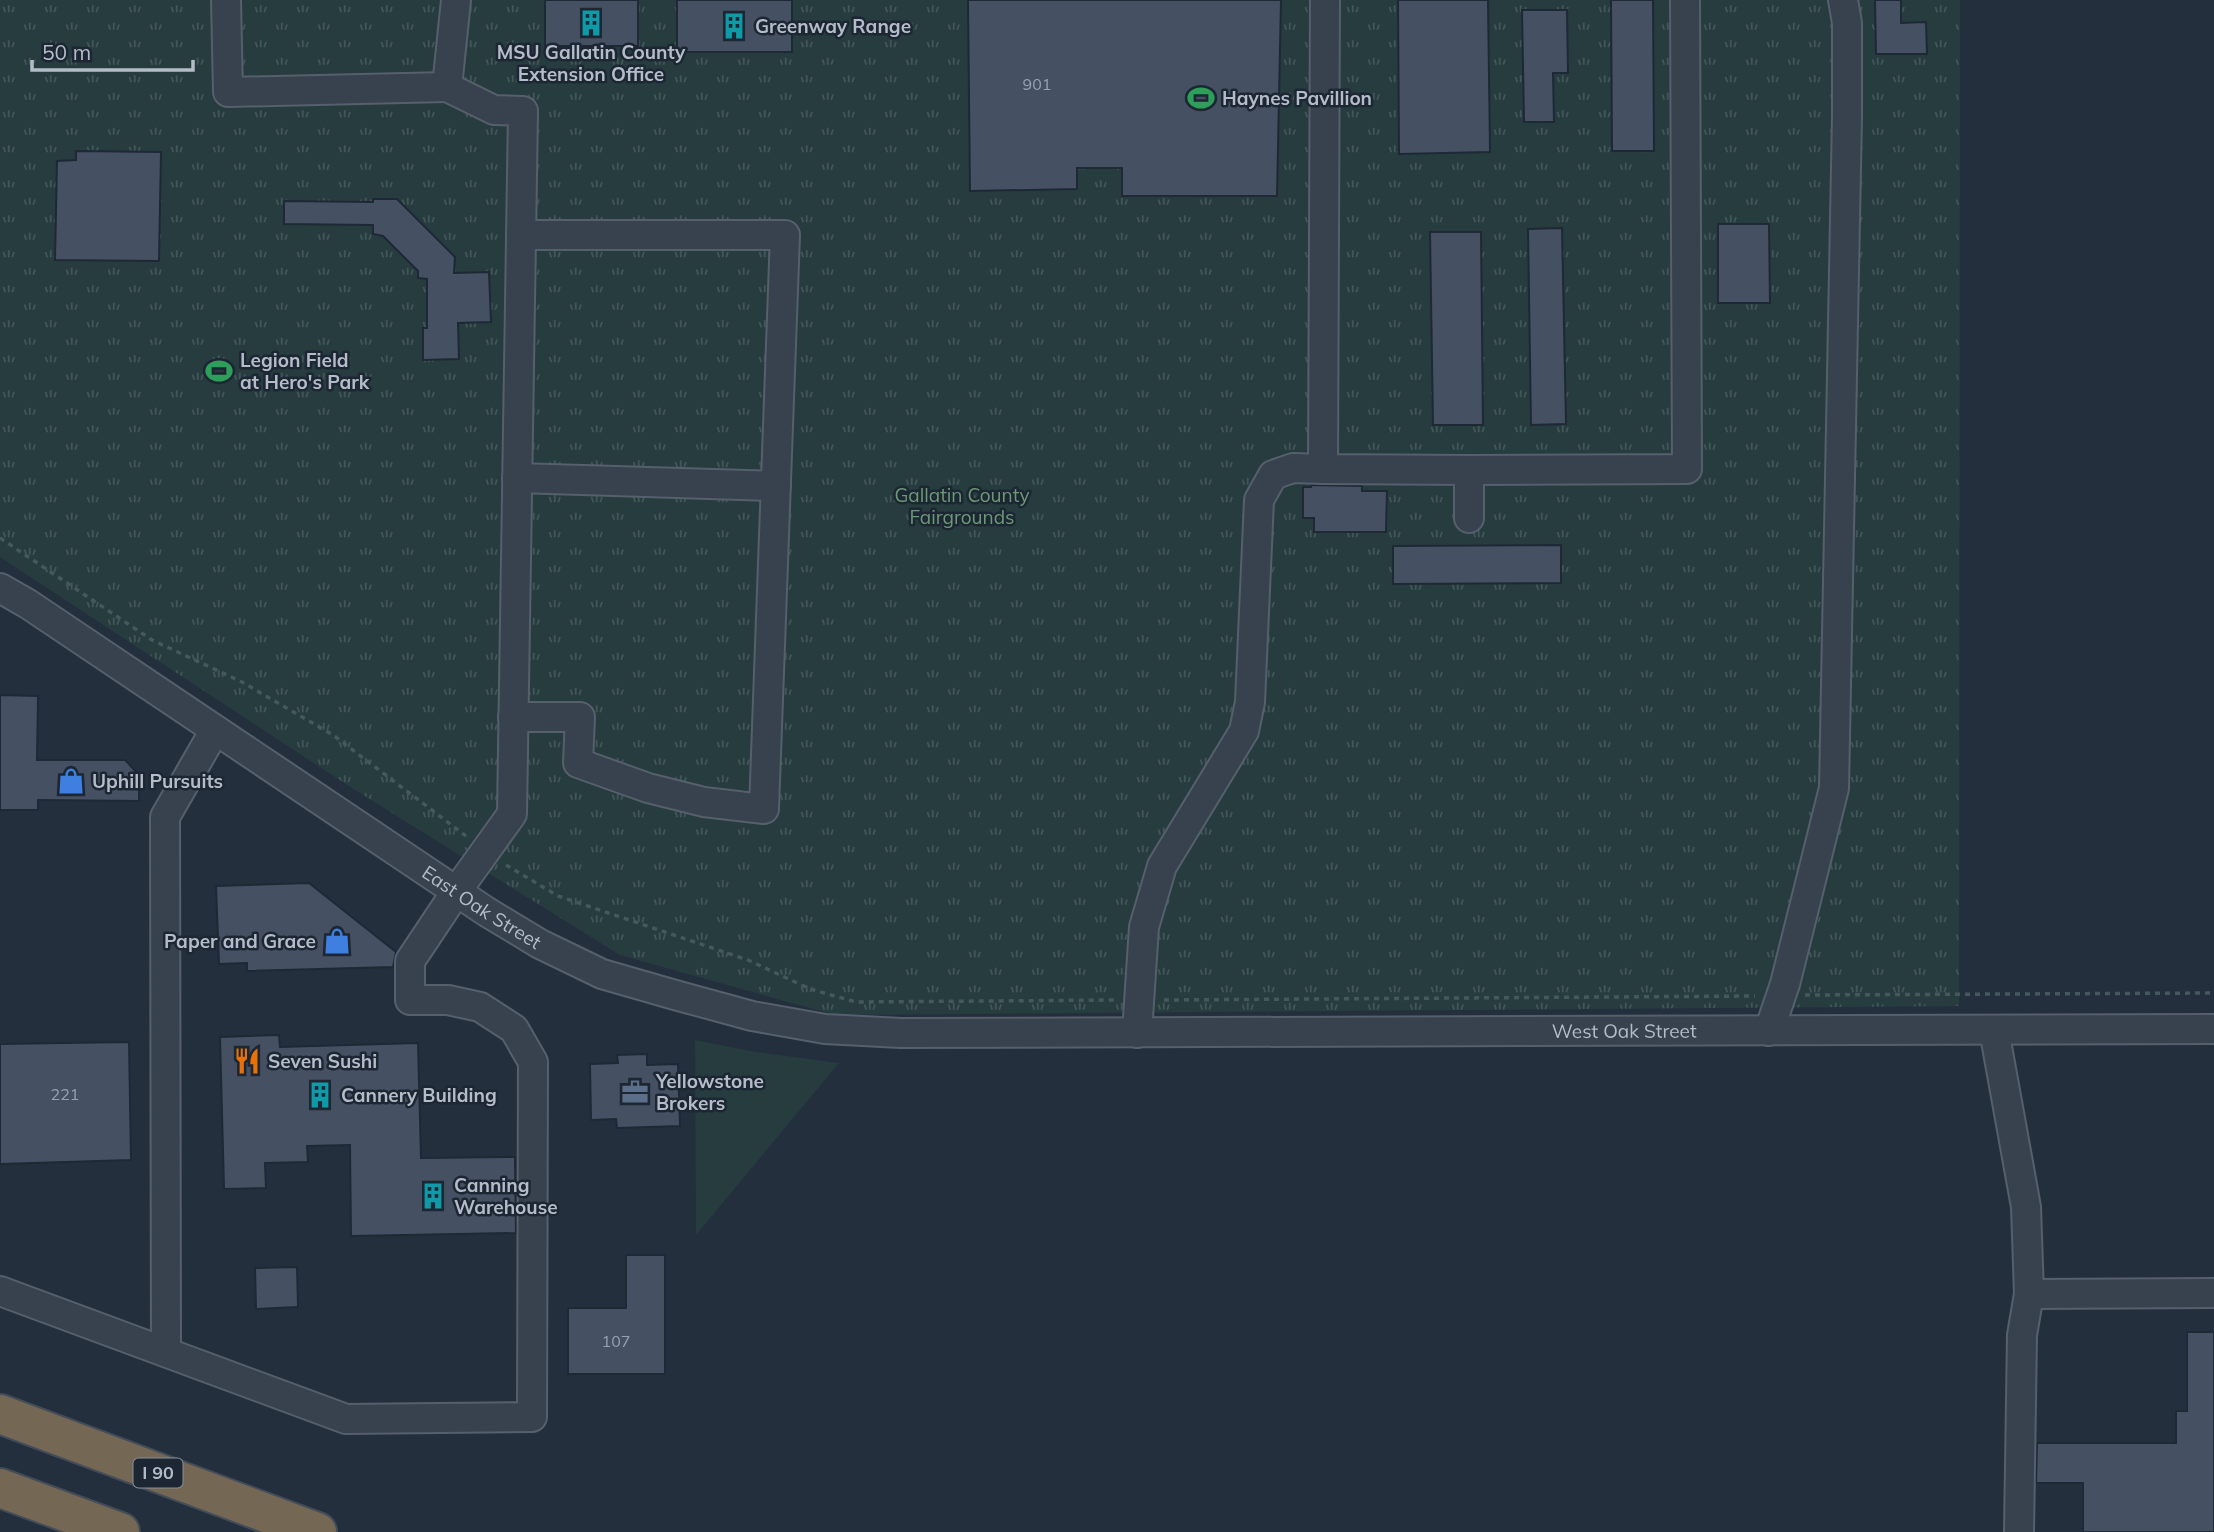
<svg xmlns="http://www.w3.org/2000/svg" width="2214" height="1532" font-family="Mulish,sans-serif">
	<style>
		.grass { fill: #263c3f }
		.park { fill: url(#park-tufts) }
		.building { fill: #455162; stroke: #1f2835; stroke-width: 2 }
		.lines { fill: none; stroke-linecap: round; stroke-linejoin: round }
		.minor-casing { stroke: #565f6c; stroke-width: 32 }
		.highway-casing { stroke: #434c59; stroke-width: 42 }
		.path { stroke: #44595c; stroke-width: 3.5; stroke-dasharray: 5 5; stroke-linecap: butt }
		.minor { stroke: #38414e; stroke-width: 28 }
		.highway { stroke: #746855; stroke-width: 38 }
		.labels { text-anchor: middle; stroke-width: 5; stroke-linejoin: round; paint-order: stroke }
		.number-label { font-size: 16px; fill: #98a1af }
		.shield { fill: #1d2633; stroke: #878f9c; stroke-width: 2 }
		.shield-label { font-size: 18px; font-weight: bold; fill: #b4bcc9 }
		.poi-label { font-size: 19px; font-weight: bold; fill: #b4bcc9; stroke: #1d2633; text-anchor: start }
		.park-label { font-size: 19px; fill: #6b9a76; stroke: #1d2633 }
		.street-label { font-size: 19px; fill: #b4bcc9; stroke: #1d2633 }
	</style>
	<defs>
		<pattern id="park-tufts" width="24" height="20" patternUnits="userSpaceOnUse" patternTransform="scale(1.75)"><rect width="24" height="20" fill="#263c3f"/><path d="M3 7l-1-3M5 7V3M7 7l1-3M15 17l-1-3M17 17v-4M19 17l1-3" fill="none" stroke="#435659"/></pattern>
	</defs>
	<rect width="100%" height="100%" fill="#242f3e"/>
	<path class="grass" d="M695,1040l61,12 83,11 -143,172z"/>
	<path class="park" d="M0,0h1960l-1,1006 -1124,9 -215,-60 -268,-167 -352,-231z"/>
	<path class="building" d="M545,0h93v46h-93z
		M677,0h115v52h-115z
		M968,0h313l-4,196h-155v-28h-45v21l-107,2z
		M1398,0h90l2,152 -91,2z
		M1611,0h42l1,151h-42z
		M1875,0h26v23l25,-1 1,32h-51z
		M1522,10h45l1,63h-15l1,49h-30z
		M76,151l85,1 -2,109 -104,-1 2,-99 19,-1z
		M373,199h24l58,58 -1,16 35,-1 2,50 -33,1 1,36 -36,1v-32h4v-49l-9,-1v-7l-35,-35 -10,-2v-9l-89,-1v-23l89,1z
		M1718,224h51l1,79h-52z
		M1562,228l4,196 -35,1 -3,-196z
		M1430,232h51l2,193h-50z
		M1311,485l51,1v5h25l-1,41h-72v-14h-11v-31h8z
		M1561,545v38l-168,1v-38z
		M0,695l38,1 -1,64h88l14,15v26l-101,-1v10h-38z
		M309,883l87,69 -3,15 -146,4v-8l-28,1 -3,-78z
		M279,1035l1,12 138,-4 3,115 94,-1 1,76 -165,3 -1,-91 -43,1 1,16 -43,1 1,25 -42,1 -4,-152z
		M129,1042l2,118 -131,4v-120z
		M647,1054v11l31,-1 2,62 -63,2 -1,-9 -25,1 -1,-56 28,-1 -1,-8z
		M626,1255h39v119h-97v-66h58z
		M297,1267l1,40 -42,2 -1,-41z
		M2187,1332h27v200h-131v-49h-47l1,-40h139v-32h11z"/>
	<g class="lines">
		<g class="minor-casing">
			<g id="minor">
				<path d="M226,0l2,92 219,-5"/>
				<path d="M1325,0l-2,469 146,1v48"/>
				<path d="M1469,470l218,-1 -2,-469"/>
				<path d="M517,478l259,8"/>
				<path id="s1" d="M0,588l28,16 459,308 53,32 62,30 73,21 77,21 73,13 76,4 1313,-4"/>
				<path d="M513,717h67l-2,46 70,25 56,14 60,7 21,-574h-264"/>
				<path d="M1994,1030l32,177 3,87 185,-1"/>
				<path d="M1769,1031l16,-47 49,-196 13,-672v-93l-4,-23"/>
				<path d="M1137,1033l7,-106 18,-61 82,-135 6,-29 9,-202 14,-25 20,-7 30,1"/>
				<path d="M0,1291l346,128 186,-2 1,-355 -19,-33 -34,-22 -32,-7h-38v-39l46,-69 56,-78 11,-703 -29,-1 -47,-23 9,-87"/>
				<path d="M166,1352l-1,-535 50,-87"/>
				<path d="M2019,1532l3,-197 7,-41"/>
			</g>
		</g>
		<g class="highway-casing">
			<path id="highway" d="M0,1414l317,118
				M0,1488l120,44"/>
		</g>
		<path class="path" d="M0,538l152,102 90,42 91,53 133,101
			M506,865l52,31 190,64 62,29 46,13 259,-2
			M1805,995l409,-2
			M1164,1000l591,-4"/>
		<use href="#minor" class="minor"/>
		<use href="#highway" class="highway"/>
	</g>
	<defs>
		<g id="building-bare" transform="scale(2.1)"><path d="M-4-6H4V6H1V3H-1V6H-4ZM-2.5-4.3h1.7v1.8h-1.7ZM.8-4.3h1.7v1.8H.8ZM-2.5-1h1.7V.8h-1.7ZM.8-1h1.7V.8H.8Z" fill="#0f9aa8" stroke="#1d2633" stroke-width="2.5" paint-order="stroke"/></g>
		<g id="stadium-bare" transform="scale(2.1)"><path d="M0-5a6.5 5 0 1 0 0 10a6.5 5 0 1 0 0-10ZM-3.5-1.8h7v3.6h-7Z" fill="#2e9e5b" stroke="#1d2633" stroke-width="2.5" paint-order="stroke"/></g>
		<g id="shop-bare" transform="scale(2.1)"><path d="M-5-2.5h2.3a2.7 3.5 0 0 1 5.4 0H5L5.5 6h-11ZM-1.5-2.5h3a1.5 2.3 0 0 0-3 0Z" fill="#3f7fe0" stroke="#1d2633" stroke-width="2.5" paint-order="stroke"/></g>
		<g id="restaurant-bare" transform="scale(2.1)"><path d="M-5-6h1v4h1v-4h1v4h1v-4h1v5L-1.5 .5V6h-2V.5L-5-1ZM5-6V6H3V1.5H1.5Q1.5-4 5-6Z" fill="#e8710a" stroke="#1d2633" stroke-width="2.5" paint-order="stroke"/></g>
		<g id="office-bare" transform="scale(2.1)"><path d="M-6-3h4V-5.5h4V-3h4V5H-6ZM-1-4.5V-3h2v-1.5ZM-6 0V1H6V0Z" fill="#5c6f8a" stroke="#1d2633" stroke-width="2.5" paint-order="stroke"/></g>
	</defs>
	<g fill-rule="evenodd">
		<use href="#building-bare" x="591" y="23"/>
		<use href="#building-bare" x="734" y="26"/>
		<use href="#stadium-bare" x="1201" y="98"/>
		<use href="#stadium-bare" x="219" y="371"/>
		<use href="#shop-bare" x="71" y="781"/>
		<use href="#shop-bare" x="337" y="941"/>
		<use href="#restaurant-bare" x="247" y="1061"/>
		<use href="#office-bare" x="635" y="1092"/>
		<use href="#building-bare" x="320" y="1095"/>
		<use href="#building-bare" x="433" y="1196"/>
	</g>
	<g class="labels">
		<g class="number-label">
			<text x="1037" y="90">901</text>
			<text x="65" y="1100">221</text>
			<text x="616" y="1347">107</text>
		</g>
		<rect class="shield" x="133.5" y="1458.5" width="49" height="29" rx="5"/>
		<g class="shield-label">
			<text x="158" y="1479">I 90</text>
		</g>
		<g class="poi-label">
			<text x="755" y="33">Greenway Range</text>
			<text x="591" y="59" text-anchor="middle">MSU Gallatin County<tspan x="591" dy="22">Extension Office</tspan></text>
			<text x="1222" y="105">Haynes Pavillion</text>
			<text x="240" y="367">Legion Field<tspan x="240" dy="22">at Hero's Park</tspan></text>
			<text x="92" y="788">Uphill Pursuits</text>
			<text x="316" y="948" text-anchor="end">Paper and Grace</text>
			<text x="268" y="1068">Seven Sushi</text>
			<text x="656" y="1088">Yellowstone<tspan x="656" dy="22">Brokers</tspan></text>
			<text x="341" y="1102">Cannery Building</text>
			<text x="454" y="1192">Canning<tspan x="454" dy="22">Warehouse</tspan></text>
		</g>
		<g class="park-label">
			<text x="962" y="502">Gallatin County<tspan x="962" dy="22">Fairgrounds</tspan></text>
		</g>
		<g class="street-label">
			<text dy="7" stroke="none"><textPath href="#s1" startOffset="578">East Oak Street</textPath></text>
			<text dy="7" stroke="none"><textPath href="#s1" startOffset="1745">West Oak Street</textPath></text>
		</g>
	</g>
	<path d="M32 60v10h161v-10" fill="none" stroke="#b4bcc9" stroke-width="3.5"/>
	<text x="42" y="60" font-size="21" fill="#b4bcc9" stroke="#1d2633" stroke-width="5" paint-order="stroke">50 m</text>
</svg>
